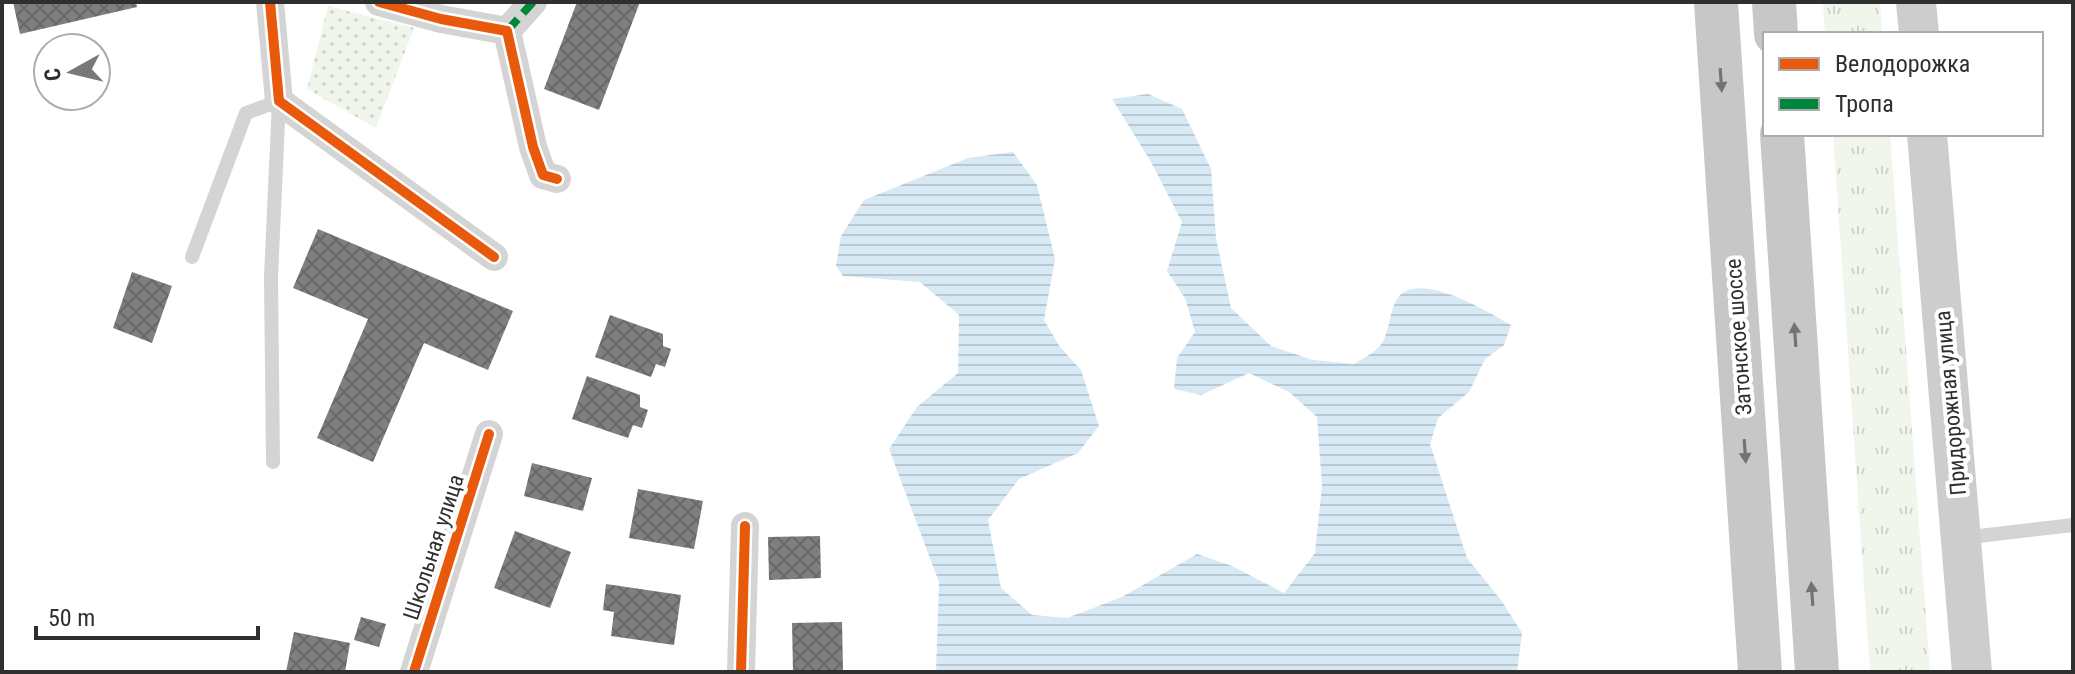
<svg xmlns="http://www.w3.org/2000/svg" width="2075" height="674" font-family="'Roboto Condensed',sans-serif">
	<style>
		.grass { fill: url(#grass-tufts) }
		.park { fill: url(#park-dots) }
		.water { fill: url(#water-rules) }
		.building { fill: url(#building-cross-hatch) }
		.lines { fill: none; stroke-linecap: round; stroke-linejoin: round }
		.lane { stroke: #d4d4d4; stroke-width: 14 }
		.street { stroke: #d4d4d4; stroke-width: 28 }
		.secondary { stroke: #cdcdcd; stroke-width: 40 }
		.primary { stroke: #c7c7c7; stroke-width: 44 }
		.quiet { stroke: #00873e; stroke-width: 8; stroke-dasharray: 16 8; stroke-linecap: butt }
		.cycleway-casing { stroke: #fff; stroke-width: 15 }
		.cycleway { stroke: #e8590c; stroke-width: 10 }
		.oneway { fill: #737373 }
		.labels { text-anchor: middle; stroke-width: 8; stroke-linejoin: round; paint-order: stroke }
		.street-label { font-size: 22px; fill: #2f2f2f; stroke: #fff }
	</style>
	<defs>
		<pattern id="grass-tufts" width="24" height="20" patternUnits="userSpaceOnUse" patternTransform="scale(2)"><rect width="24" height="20" fill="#f1f6ec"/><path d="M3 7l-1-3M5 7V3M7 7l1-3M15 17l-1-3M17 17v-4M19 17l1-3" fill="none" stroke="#cfd3cb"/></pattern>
		<pattern id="park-dots" width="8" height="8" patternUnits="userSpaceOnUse" patternTransform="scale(2)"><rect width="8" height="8" fill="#f1f6ec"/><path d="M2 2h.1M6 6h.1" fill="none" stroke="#cfd3cb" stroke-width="1.8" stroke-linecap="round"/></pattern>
		<pattern id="water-rules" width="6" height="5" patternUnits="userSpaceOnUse" patternTransform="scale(2)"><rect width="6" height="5" fill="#d7e9f4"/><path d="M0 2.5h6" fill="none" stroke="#b9c8d2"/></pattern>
		<pattern id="building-cross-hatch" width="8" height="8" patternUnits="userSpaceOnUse" patternTransform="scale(2)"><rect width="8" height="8" fill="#7f7f7f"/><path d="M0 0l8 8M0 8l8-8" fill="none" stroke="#686868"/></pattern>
	</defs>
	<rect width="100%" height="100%" fill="#fff"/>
	<path class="grass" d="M1823,2h57l2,32h-57z
		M1833,134h57l40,538h-60z"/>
	<path class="park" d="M328,6l86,22 -38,100 -69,-39z"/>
	<path class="water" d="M1148,94l34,15 29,60 5,69 15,70 40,38 42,14 41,4c8,-5 20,-11 26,-18 10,-13 9,-34 17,-47 20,-31 91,13 114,26l-7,20 -19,14 -16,33 -31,26 -8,26 37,114 34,42 21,33 -5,39h-581l3,-90 -50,-133 28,-42 41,-34 1,-58 -39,-33 -77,-6 -7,-10 5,-30 23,-36 104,-42 45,-6 24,33 18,74 -11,61 16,27 21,23 18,56 -21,27 -59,26 -31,41 13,68 31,27 35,3 55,-21 75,-43 35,12 52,27 31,-40 7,-68 -5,-68 -28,-25 -40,-19 -48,22 -27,-6 3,-31 18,-26 -10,-34 -18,-27 15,-49 -32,-62 -38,-61z"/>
	<path class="building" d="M13,2h123l1,5 -117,27z
		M577,2h63l-41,108 -55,-21z
		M318,229l195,82 -25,59 -64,-27 -51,119 -56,-24 51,-119 -75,-31z
		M132,272l40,14 -20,57 -39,-15z
		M610,315l53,19v12l8,3 -6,18 -9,-3 -5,13 -56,-20z
		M587,376l53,19v12l8,3 -6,18 -9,-3 -5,13 -56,-19z
		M532,463l60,15 -9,33 -59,-15z
		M638,489l65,12 -9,48 -65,-11z
		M515,531l56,21 -21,56 -56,-20z
		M820,536l1,42 -52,2 -1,-43z
		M606,584l75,11 -7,50 -63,-9 3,-24 -11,-2z
		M361,617l25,7 -7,23 -25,-7z
		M842,622l1,50h-50l-1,-49z
		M294,632l56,11 -5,29h-59z"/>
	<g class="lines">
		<path class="lane" d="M192,257l54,-144 33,-12 -8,176 2,185
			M1962,538l111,-13"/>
		<path class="street" d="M270,2l9,99 215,156
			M379,2l62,17 66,12 26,116 10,28 14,4
			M507,31l26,-29
			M414,672l75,-238
			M741,672l4,-146"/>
		<path class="secondary" d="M1916,2l3,32
			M1927,134l45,538"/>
		<path class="primary" d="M1716,2l44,670
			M1774,2l2,32
			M1782,134l35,538"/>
		<path class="quiet" d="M507,31l26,-29"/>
		<g class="cycleway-casing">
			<path id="cycleway" d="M270,2l9,99 215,156
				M379,2l62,17 66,12 26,116 10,28 14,4
				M414,672l75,-238
				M741,672l4,-146"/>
		</g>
		<use href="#cycleway" class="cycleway"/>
	</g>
	<defs><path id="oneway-solid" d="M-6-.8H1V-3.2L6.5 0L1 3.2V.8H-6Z" transform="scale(2)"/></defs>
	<g class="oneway">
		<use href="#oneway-solid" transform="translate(1721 80) rotate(86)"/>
		<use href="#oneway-solid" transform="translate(1795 335) rotate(-94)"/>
		<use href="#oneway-solid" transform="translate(1745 451) rotate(86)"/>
		<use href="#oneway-solid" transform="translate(1812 594) rotate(-94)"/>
	</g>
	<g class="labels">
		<g class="street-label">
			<text transform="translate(1738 337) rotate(-94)" y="8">Затонское шоссе</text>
			<text transform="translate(1950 403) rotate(-95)" y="8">Придорожная улица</text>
			<text transform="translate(433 547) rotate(-72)" y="8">Школьная улица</text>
		</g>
	</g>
	<rect width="2075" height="674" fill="none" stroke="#2f2f2f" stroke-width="8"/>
	<rect x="1763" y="32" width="280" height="104" fill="#ffffff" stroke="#acacac" stroke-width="2"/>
	<rect x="1779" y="58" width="40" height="12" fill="#e8590c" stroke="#acacac" stroke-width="2"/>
	<text x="1835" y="72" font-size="24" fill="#2f2f2f">Велодорожка</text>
	<rect x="1779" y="98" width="40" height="12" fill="#00873e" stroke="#acacac" stroke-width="2"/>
	<text x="1835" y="112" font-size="24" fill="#2f2f2f">Тропа</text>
	<g transform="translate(72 72) rotate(262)"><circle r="38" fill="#ffffff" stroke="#acacac" stroke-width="2"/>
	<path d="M0-6L14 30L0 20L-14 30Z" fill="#787878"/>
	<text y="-12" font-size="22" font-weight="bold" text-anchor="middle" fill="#2f2f2f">С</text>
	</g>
	<path d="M36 626v12h222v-12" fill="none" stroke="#2f2f2f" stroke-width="4"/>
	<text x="48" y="626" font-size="24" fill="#2f2f2f" stroke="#ffffff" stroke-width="6" paint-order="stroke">50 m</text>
</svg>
